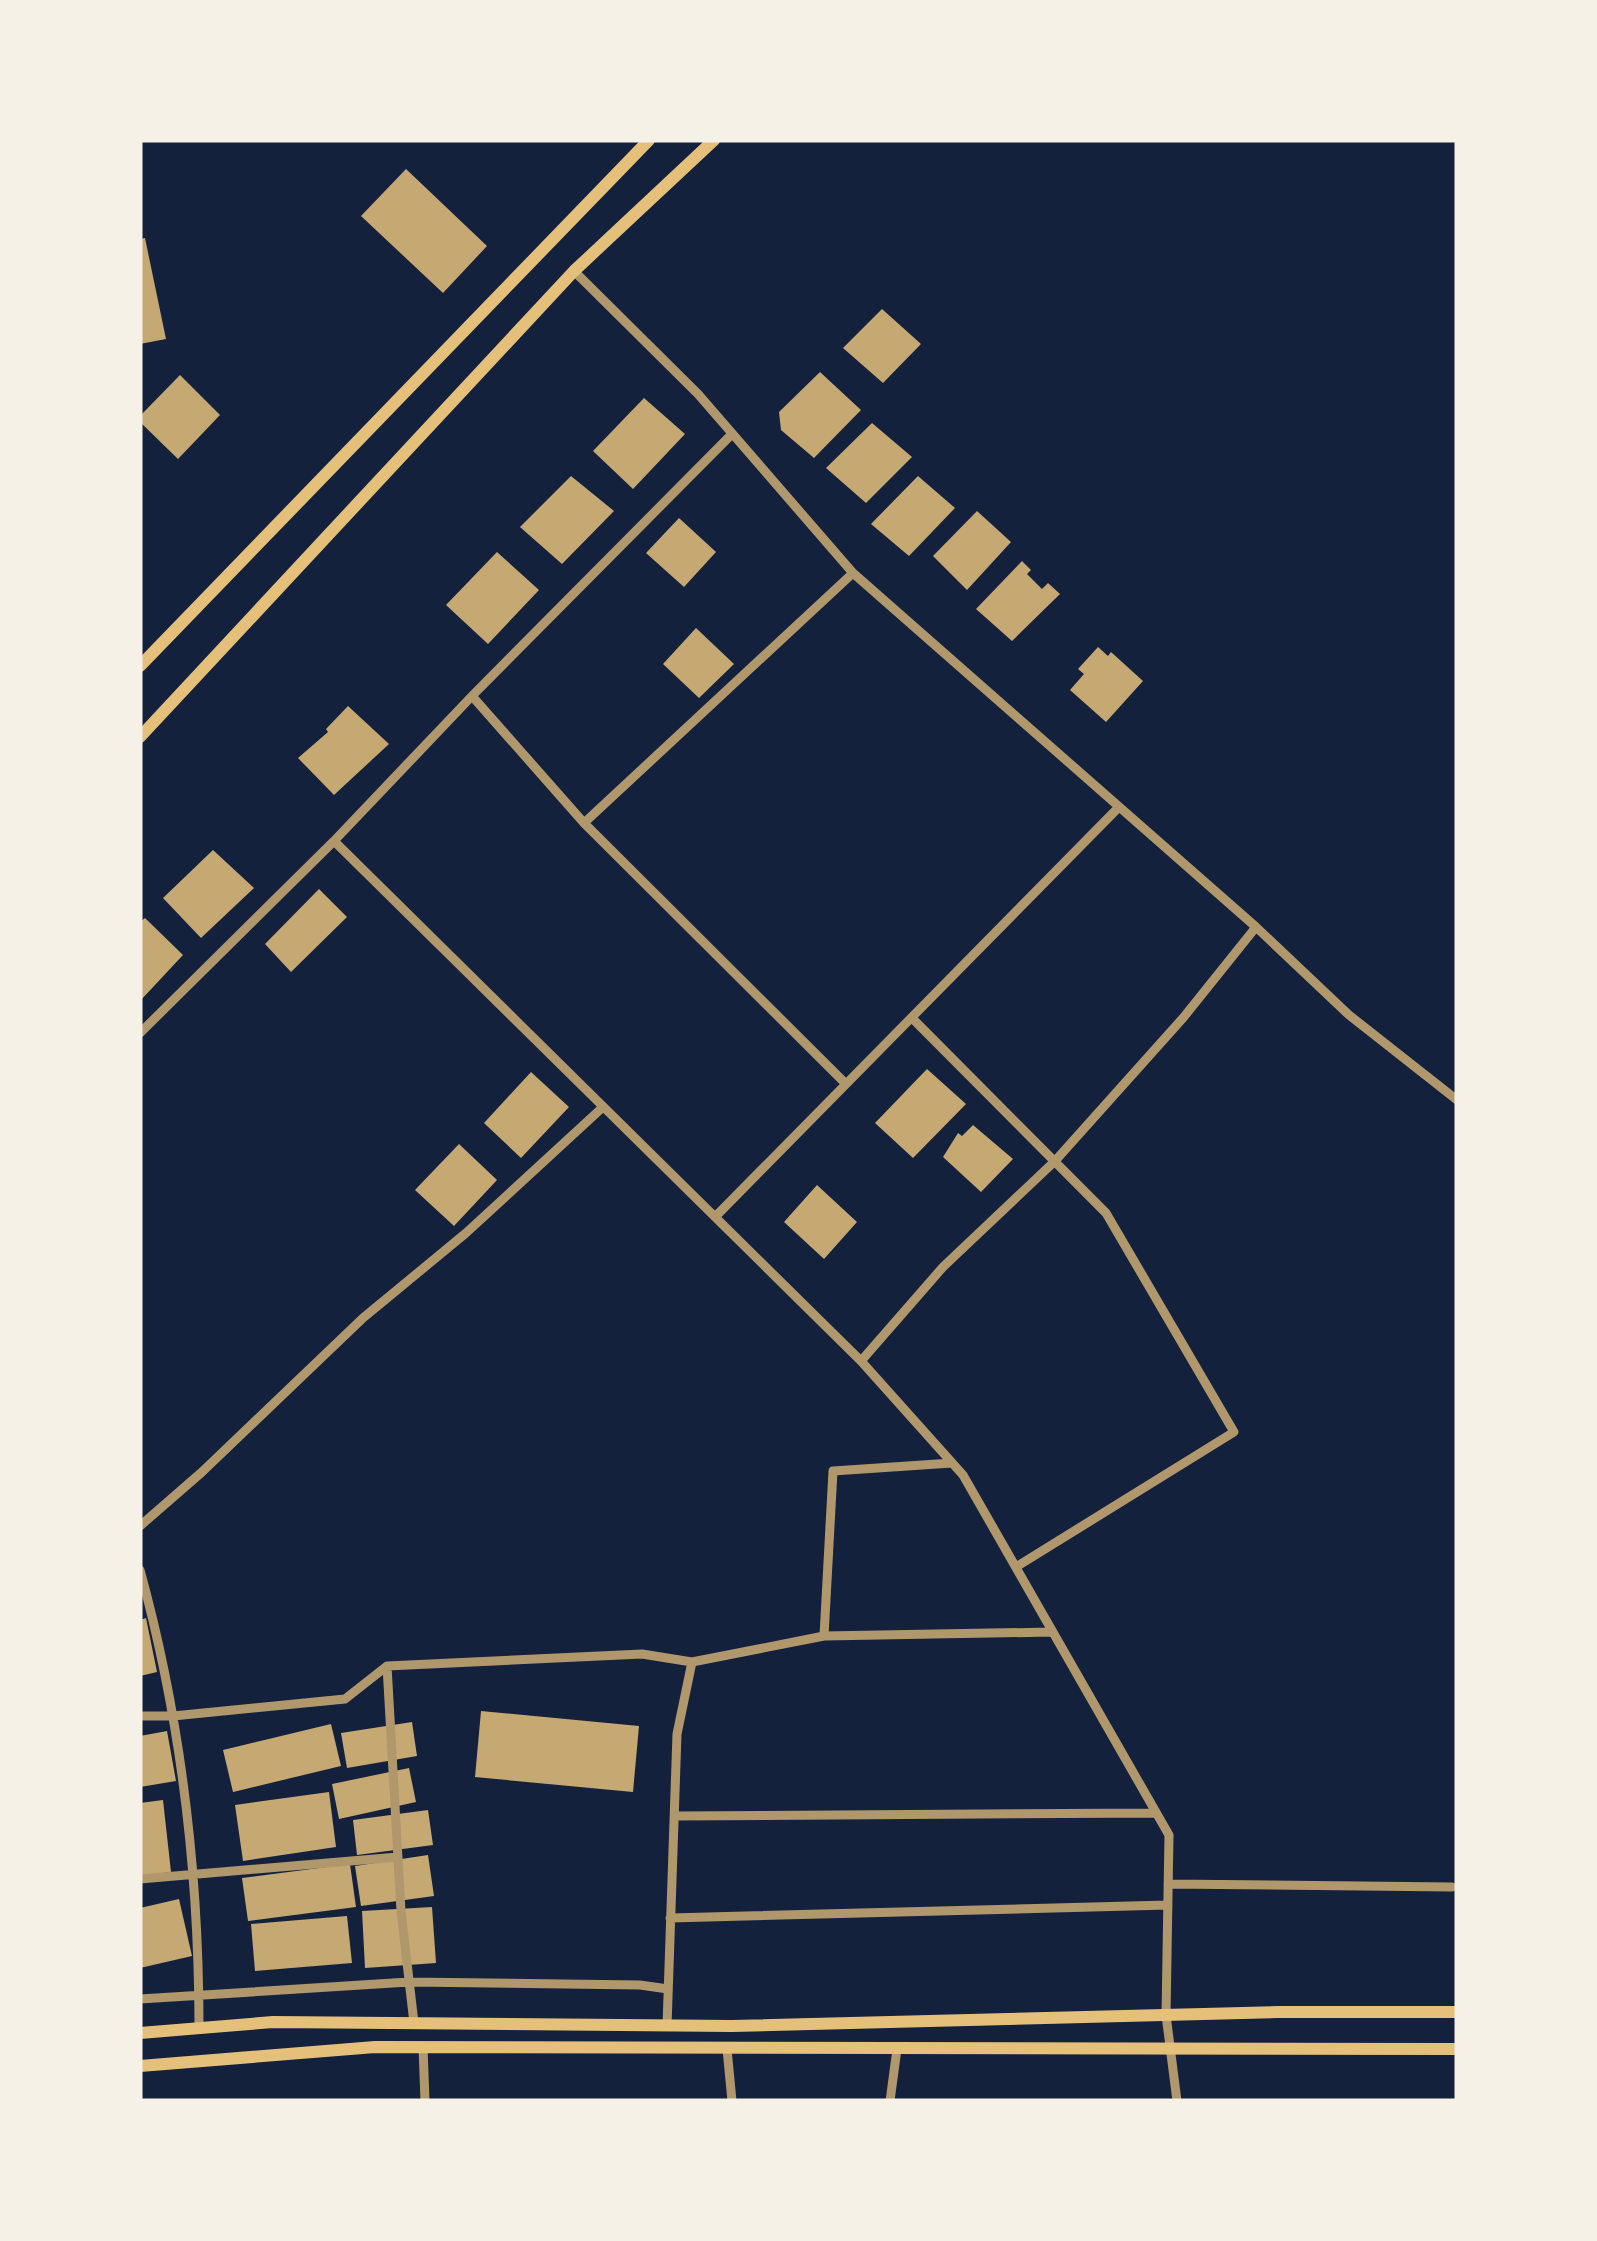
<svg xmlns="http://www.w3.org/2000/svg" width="1597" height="2241" font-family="'Archivo Narrow',sans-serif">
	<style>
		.building { fill: #c6a872 }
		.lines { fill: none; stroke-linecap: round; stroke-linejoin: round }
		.minor { stroke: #b1986c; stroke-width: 9 }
		.secondary { stroke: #e5c07b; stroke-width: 12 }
	</style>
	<rect width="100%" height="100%" fill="#14213d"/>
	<path class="building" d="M406,169l81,77 -44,47 -82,-77z
		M145,238l21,101 -26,5v-105z
		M882,309l39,35 -38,39 -40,-35z
		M820,372l41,38 -47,48 -33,-28 -2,-18z
		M180,375l40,40 -42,44 -38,-37v-6z
		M644,398l41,36 -52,55 -40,-38z
		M872,423l40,34 -46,46 -40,-35z
		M571,476l43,35 -52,53 -42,-37z
		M918,476l37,32 -46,48 -38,-32z
		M977,511l34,31 -44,48 -34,-34z
		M679,518l37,34 -32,35 -38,-34z
		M497,552l42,38 -51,54 -42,-39z
		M1022,561l9,9 -4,4 15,15 6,-6 12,11 -48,47 -36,-32z
		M696,628l38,36 -35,34 -36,-34z
		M1098,647l10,9 3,-4 32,29 -37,41 -36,-32 14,-16 -6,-5z
		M348,706l41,38 -55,51 -36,-37 30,-26 -2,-3z
		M213,850l41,38 -53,50 -38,-40z
		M319,889l28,28 -56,55 -26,-28z
		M145,918l38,37 -43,46v-79z
		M927,1069l39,35 -53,54 -38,-35z
		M531,1072l38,35 -48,51 -37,-35z
		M973,1125l40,34 -32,33 -38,-35 15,-24 4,3z
		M459,1144l38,36 -43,46 -39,-36z
		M817,1185l40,37 -33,37 -40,-37z
		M146,1618l11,54 -17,4v-56z
		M481,1711l158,15 -6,66 -158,-15z
		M412,1722l5,34 -70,12 -6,-35z
		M331,1724l10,42 -108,26 -10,-42z
		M167,1731l9,50 -36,6v-51z
		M409,1768l7,34 -77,17 -7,-35z
		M329,1792l7,55 -93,14 -8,-56z
		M163,1800l8,72 -31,4v-73z
		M428,1810l5,35 -76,10 -4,-35z
		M428,1855l6,41 -73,10 -6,-40z
		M350,1864l6,43 -108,14 -6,-43z
		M179,1899l13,57 -52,12v-60z
		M432,1907l4,56 -71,5 -3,-57z
		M347,1916l5,47 -97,8 -4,-47z"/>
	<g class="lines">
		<path class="minor" d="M574,271l124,123 155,179 403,354 93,88 108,85
			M472,696l112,127 269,-250
			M584,823l262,261
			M334,841l527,520 102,114 206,360 -3,180 11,86
			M913,1019l193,194 128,219 -218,135
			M140,1033l194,-192 138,-145 260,-262
			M715,1217l404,-410
			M861,1361l82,-94 112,-106 128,-143 73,-91
			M140,1526l62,-54 161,-154 103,-85 137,-126
			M140,1570c41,149 59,304 59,458
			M824,1636l9,-165 119,-8
			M387,1666l14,245 13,112
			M140,1716h33l172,-17 42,-33 255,-12 50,8 132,-26 229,-4
			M675,1816l481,-3
			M140,1879l258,-22
			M1168,1884l284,3
			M670,1918l498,-13
			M140,1999l269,-17 231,3 28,4
			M667,2026l10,-292 15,-72
			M423,2047l2,54
			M727,2049l5,52
			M890,2101l7,-52"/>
		<path class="secondary" d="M140,666l509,-526
			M140,737l434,-466 140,-131
			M140,2033l133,-11 459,4 546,-14h179
			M140,2066l235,-19 1082,2"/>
	</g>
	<rect width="1597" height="2241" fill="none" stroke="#f6f1e7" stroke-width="285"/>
</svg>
